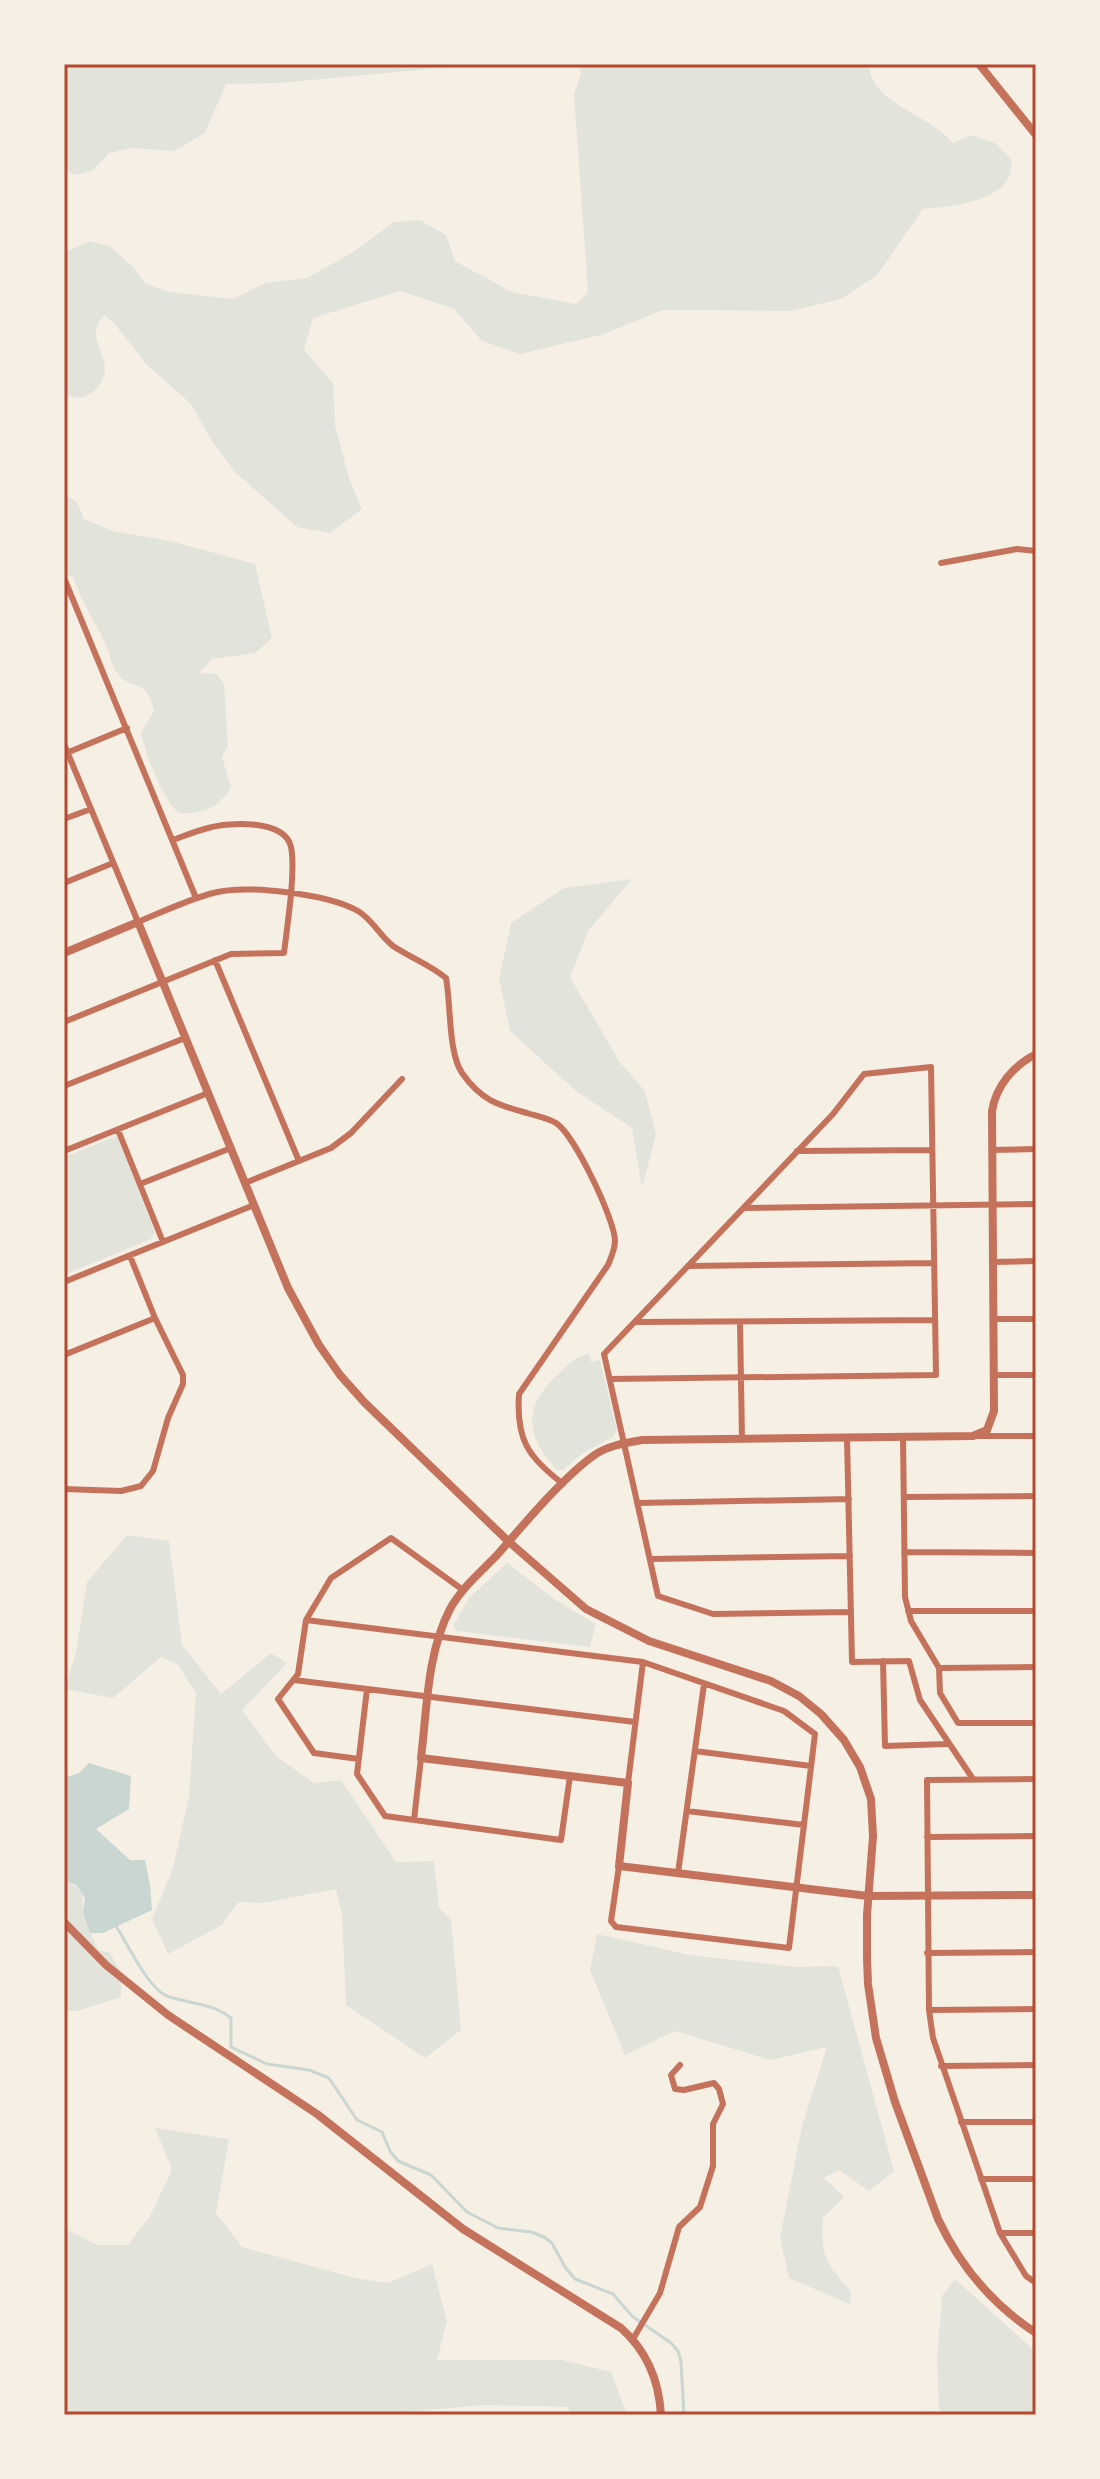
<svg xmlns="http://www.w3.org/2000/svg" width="1100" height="2479" font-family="'PT Serif',serif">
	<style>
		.green { fill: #e2e4dc }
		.water { fill: #c9d6d2 }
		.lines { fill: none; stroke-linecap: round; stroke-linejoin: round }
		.stream { stroke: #c9d6d2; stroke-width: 3 }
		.minor { stroke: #c5725c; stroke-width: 6 }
		.tertiary { stroke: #c5725c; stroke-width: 8 }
		.neatline { fill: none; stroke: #b5482f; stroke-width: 3 }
	</style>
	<rect width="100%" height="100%" fill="#f6efe4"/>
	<path class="green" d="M67,64h414l-201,19 -54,1 -21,49 -31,18 -42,-3 -23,5 -17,18 -18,4 -10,-7v-101z
		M578,64h292c-4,37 63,52 83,79l17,-8 25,8 17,17c-1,5 -1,15 -4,19 -14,24 -61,28 -85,30l-46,66 -36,24 -52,12 -126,-1 -59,24 -84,20 -38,-13 -28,-32 -54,-18 -87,27 -9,32 29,33 2,43 14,52 13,31 -32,24 -33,-6 -63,-56 -22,-30 -21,-37 -45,-40 -32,-41 -9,-8c-21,18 0,35 0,53 1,12 -11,26 -22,29 -5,2 -13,-1 -19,-2v-142l25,-12 21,5 25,23 11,15 23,8 64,7 32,-16 42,-5 46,-26 41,-30 26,-2 26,15 9,26 57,31 64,12 12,-12 -14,-197 7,-22z
		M64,494l13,8 7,17 29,12 58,10 84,23 17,74 -17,15 -43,6 -13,14 18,1 7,10 4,62 -6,11 9,30c-11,21 -30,28 -53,26 -18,-20 -31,-54 -37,-80l13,-22c-8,-35 -22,-19 -36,-37 -7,-9 -8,-20 -12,-29 -11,-23 -25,-44 -33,-68l-9,-3z
		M632,879l-44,52 -18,46 49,84 26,30 11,43 -14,54 -10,-60 -56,-37 -66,-60 -11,-52 12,-56 53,-35z
		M117,1136l38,96 -4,7 -87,36v-118z
		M589,1354l2,8 9,-2 17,70 -4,7 -30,16 -20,17h-6c-30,-32 -35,-60 -3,-92 12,-11 19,-21 35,-24z
		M127,1535l42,6 13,104 39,49 50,-41 16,10 -45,47 34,46 38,27 27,-3 55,82 38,-1 5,47 12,11 10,111 -36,28 -79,-53 -4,-91 -6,-25 -73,14 -25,-1 -16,23 -54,29 -16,-35 21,-51 16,-72 7,-103 -18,-28 -17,-8 -48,41 -48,-9 11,-37 11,-70z
		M507,1563l47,36 42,25 -6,23 -134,-16 -3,-5 16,-28z
		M64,1880c26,12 15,16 21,38 4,11 8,21 13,32l11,2 13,21 -1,24 -44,14h-13z
		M597,1934l93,21 106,12 42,-1 56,205 -25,20 -30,-21 -15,8 20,19 -21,21c-2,39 2,45 28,73l-1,13 -61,-26 -9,-40 22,-112 25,-79 -56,13 -96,-29 -50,24 -35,-85z
		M155,2128l74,11 -13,74 26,34 113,31 33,5 44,-19 15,57 -10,39h125l49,12 16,43h-57l-2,-8 -82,-2 -119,10h-303v-187l33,17h31l22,-29 22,-46z
		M955,2279l81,73v63h-86l-11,-5 -2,-51 5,-63z"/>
	<path class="water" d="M89,1763l42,13 -2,33 -33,20 34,31h15l5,25 2,25 -49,23h-13l-7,-21 2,-14 -9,-13 -12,-5v-102l15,-5z"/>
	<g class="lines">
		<path class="stream" d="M116,1926c12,19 32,62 51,70 22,8 46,7 64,22v29l36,17 42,6 20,8 28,42 25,12 8,19 8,10 33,14 36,37 31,16 33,4 13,5 8,6 13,24 10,12 38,15 19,22 39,27 7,8 3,11 3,53"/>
		<path class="minor" d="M941,563l76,-14 19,2
			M64,578l132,320
			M64,744l74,178c24,-10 49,-22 75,-29 34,-9 115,1 145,18 14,8 22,25 35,35 18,12 36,18 53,32 5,26 2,74 16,95 19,27 35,32 65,40 10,3 21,5 29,10 18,11 59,97 59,118 0,8 -4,17 -7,24l-89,129c-3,47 9,62 44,90
			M64,754l63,-26
			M64,819l27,-10
			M64,883l49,-20
			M215,960l84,201
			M64,1022l167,-68 53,-1c3,-26 12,-82 7,-106 -6,-28 -62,-25 -83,-19 -12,3 -24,8 -35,12
			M64,1086l121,-48
			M118,1130l45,112
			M992,1150l44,-1
			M64,1151l144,-58
			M797,1151l135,-1
			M245,1183l86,-35 20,-15 51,-54
			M140,1184l91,-36
			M744,1208l292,-4
			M993,1262l43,-1
			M688,1266l246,-3
			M64,1282l190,-77
			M993,1319h43
			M635,1322l300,-2
			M740,1322l2,117
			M64,1355l91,-37
			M994,1375h42
			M610,1379l326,-4 -5,-308 -67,7 -31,40 -229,240 54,242 55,18 138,-2
			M976,1436h60
			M903,1437l2,160 6,24 28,47 1,25 18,30h78
			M847,1438l5,224 57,-1 11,39 53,79
			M64,1489l57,2 20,-5 12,-15 15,-53 15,-34v-9l-28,-57 -25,-62
			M904,1497l132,-1
			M637,1503l212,-4
			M904,1552l132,1
			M650,1559l200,-3
			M908,1611h128
			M306,1620l337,42 141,49 31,23 -26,214 -173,-21 -5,-6 8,-55
			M883,1661l2,85 62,-2
			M939,1668l97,-1
			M294,1680l341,42
			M367,1689l-10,85 28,42 176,24 9,-64
			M695,1751l116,15
			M359,1759l-45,-6 -36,-54 20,-25 8,-54 25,-42 60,-40 72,52
			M1036,1779l-109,1 2,230 4,28 67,195 26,43 10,7
			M628,1783l15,-121
			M687,1811l117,14
			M414,1820l7,-62
			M927,1837l109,-1
			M678,1873l26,-189
			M927,1953l109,-1
			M929,2010l107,-1
			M941,2066l95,-1
			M961,2122h75
			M981,2179h55
			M1000,2233h36
			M633,2339l27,-46 19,-66 21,-20 13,-41v-42l10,-20 -4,-15 -5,-6 -30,7 -9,-1 -4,-14 9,-10"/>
		<path class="tertiary" d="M979,64l57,71
			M64,953l74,-31 150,366 31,57 21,30 24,27 144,139 78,68 63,32 122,40 28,15 22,18 23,26 16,27 11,32 2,37 -6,79v43l1,26 8,54 19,64 43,117c22,47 55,86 98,114
			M1036,1054c-23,12 -40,32 -44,57l2,300 -7,19 -14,6 -331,4c-16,3 -32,5 -46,14 -31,21 -73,71 -98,100 -17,18 -36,33 -48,55 -23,44 -23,100 -29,149l207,25 -9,83 249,30 168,-1
			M64,1922l42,43 62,50 149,99 146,115 158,99c26,23 38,52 40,87"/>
	</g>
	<rect width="1100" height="2479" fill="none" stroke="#f6efe4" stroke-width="132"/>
	<rect x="66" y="66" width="968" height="2347" class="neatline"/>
</svg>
